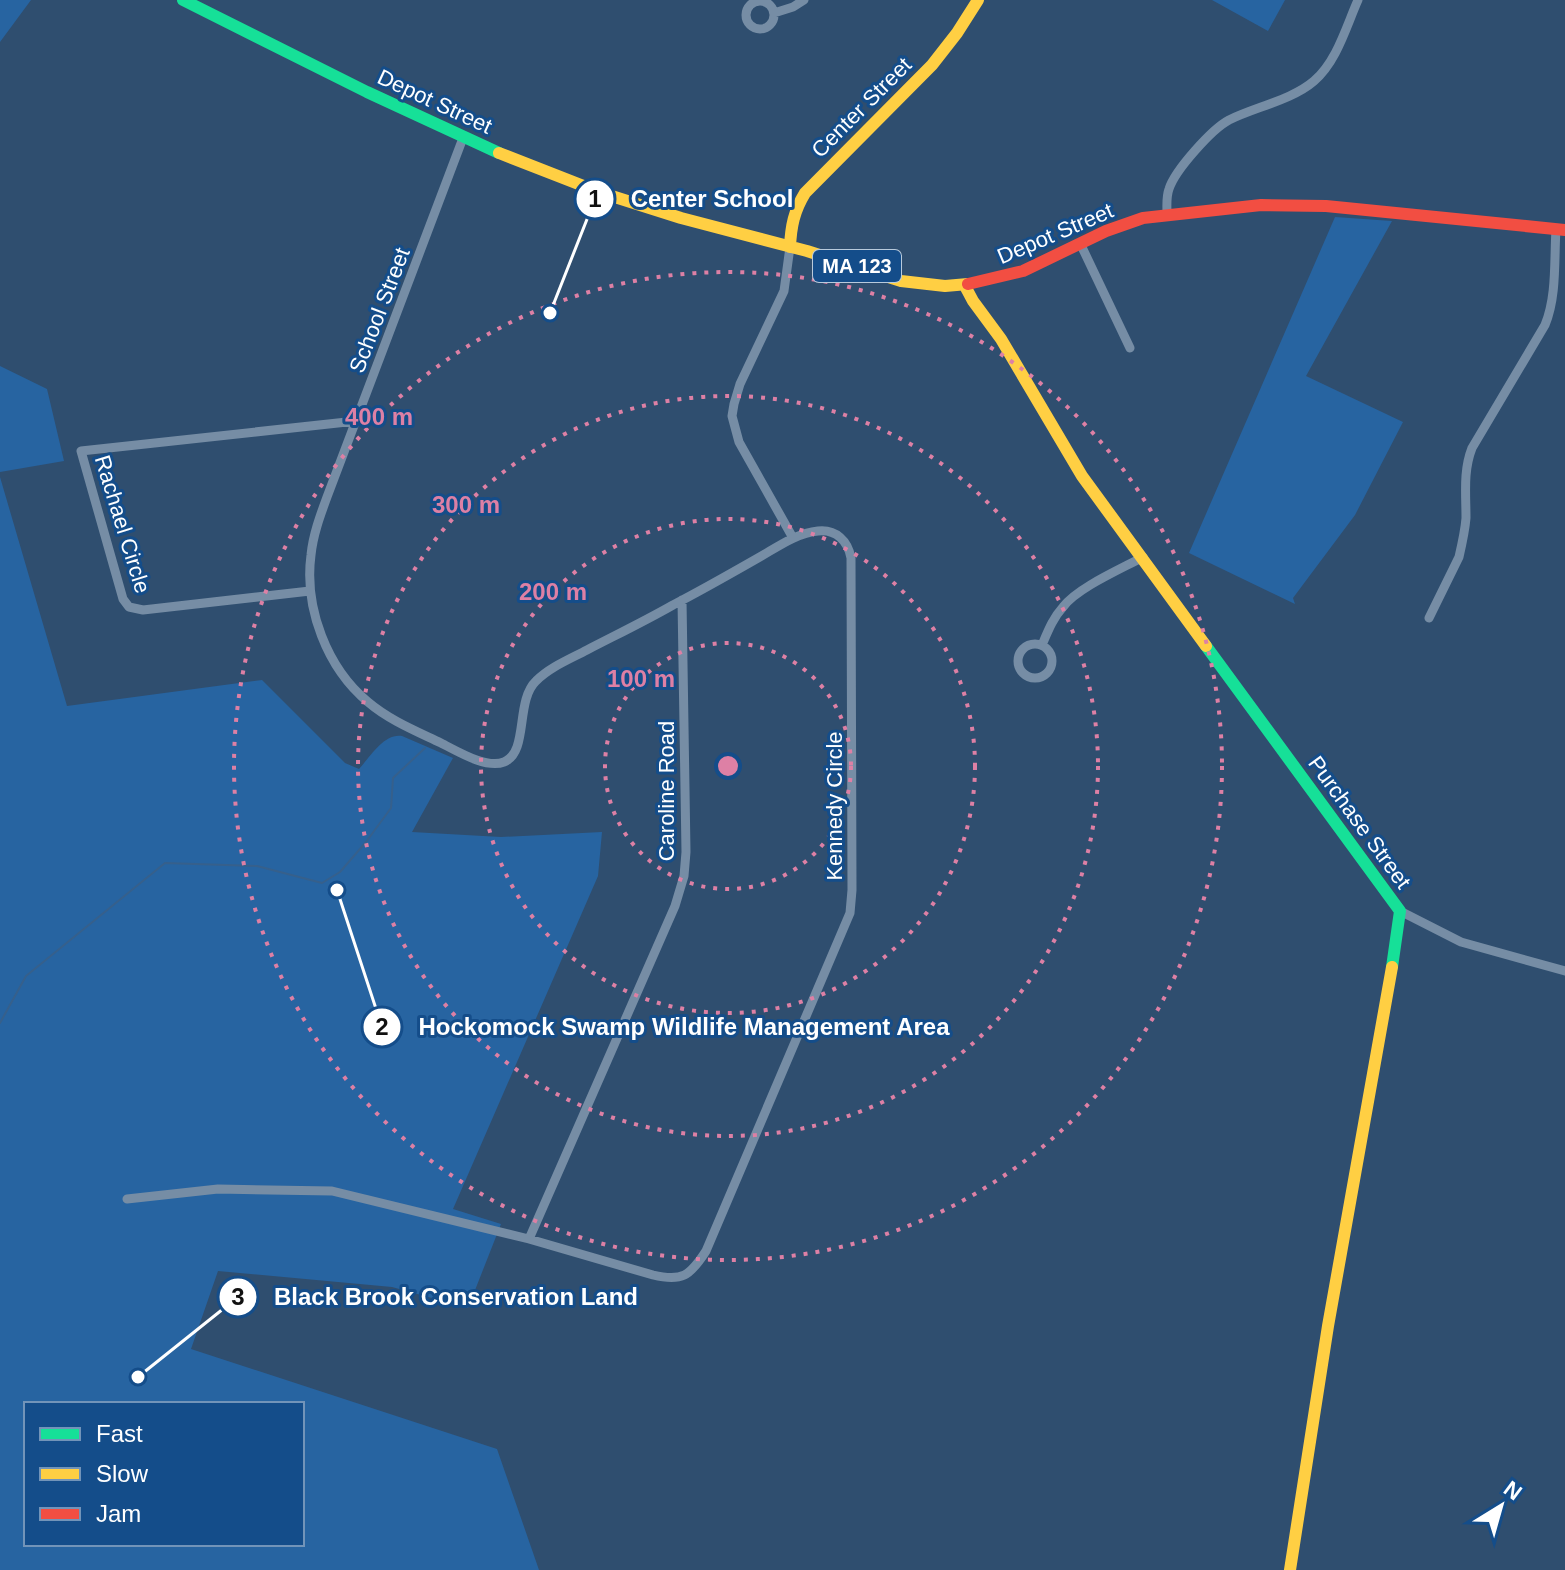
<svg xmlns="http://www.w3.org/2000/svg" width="1565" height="1570" font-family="Helvetica,sans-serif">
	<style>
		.green { fill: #2764a1; fill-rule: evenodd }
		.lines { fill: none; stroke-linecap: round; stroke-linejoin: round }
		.stream { stroke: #36608c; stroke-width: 2 }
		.street { stroke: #768da5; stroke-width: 9 }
		.fast { stroke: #16e098; stroke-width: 12 }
		.slow { stroke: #ffcf43; stroke-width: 12 }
		.jam { stroke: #f24e42; stroke-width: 12 }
		.ring { fill: none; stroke: #dd80a5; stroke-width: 4; stroke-dasharray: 4 8 }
		.labels { text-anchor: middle; stroke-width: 6; stroke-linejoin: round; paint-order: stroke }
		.shield { fill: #144d8a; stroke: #b8cadc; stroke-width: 2 }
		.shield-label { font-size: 20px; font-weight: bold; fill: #fff }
		.street-label { font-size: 22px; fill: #fff; stroke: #144d8a }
		.centre { fill: #dd80a5; stroke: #144d8a; stroke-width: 4 }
		.ring-label { font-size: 24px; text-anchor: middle; font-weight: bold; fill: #dd80a5; stroke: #144d8a; stroke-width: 6; stroke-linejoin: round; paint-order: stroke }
		.leader { fill: none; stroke: #fff; stroke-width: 3 }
		.callout-dot { fill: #fff; stroke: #144d8a; stroke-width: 3 }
		.mark-label { font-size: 24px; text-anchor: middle; font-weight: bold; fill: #111 }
		.callout-label { font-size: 24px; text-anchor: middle; font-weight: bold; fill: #fff; stroke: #144d8a; stroke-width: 6; stroke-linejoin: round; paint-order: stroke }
	</style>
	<rect width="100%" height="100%" fill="#2f4e6f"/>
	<path class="green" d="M0,0h31l-31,42z
		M1212,0h73l-17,31z
		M1335,217l57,4 -86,155 97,46 -48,93 -62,83 2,6 -106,-51z
		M0,366l47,23 17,72 -64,11z
		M0,477l67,229 195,-26 83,83 14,6c11,-12 25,-36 43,-33l51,22 -41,74 89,5 101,-5 -4,44 -145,333 48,15 -33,84 -76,-21 -174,-16 -27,78 306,100 42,121h-539zM26,1404h276v140h-276z"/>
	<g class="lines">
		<path class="stream" d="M0,1023l26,-47 139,-113 92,3 65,17 18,-11 26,-30 25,-34 2,-30 32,-30"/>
		<path class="street" d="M746 15a14 14 0 1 1 28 0a14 14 0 1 1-28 0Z
			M774,13l19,-6 11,-7
			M1167,214c0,-9 -1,-17 2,-25 6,-19 43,-60 60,-69 26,-13 63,-20 85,-39 23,-20 32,-54 44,-81
			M1080,243l50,105
			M790,247l-6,44 -44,93 -6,20 -2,12 7,26 54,96
			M310,591l-167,19 -14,-3 -6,-8 -42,-148 275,-30
			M1429,618l30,-61c3,-13 6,-26 7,-39 0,-24 -3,-47 6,-70l73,-123c12,-29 9,-65 11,-96
			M1018 661a17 17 0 1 1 34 0a17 17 0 1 1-34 0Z
			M1042,645c6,-14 11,-27 21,-38 14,-19 58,-38 80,-50
			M1400,911l61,31 104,29
			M127,1199l91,-10 114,2 197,48 124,36c29,7 37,1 53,-24l144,-338 2,-23 -1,-332c-3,-17 -15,-29 -33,-27 -22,2 -42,17 -60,27 -28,16 -56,32 -85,47 -28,16 -57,30 -86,45 -17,9 -37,17 -51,31 -21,20 -7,71 -32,81 -18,7 -47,-11 -63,-19 -25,-12 -52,-23 -73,-41 -41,-34 -64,-94 -57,-147 2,-20 9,-39 16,-58l136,-359
			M529,1239l146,-333 9,-30 2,-24 -4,-252"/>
		<path class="fast" d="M183,0l184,92 132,61
			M1206,646l194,265 -8,56"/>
		<path class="slow" d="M499,153l100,39 82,26 126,33 94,30 44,5 23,-2
			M790,247c1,-21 4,-36 15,-54l127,-128 25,-32 21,-33
			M965,286l8,15 28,38 81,137 124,170
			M1290,1570l38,-244 64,-359"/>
		<path class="jam" d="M968,284l55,-13 83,-40 37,-13 118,-13 65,1 239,24"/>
	</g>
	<g class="ring">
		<circle cx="728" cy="766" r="123"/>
		<circle cx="728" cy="766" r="247"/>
		<circle cx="728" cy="766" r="370"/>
		<circle cx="728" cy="766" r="494"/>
	</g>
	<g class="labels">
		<rect class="shield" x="813" y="250" width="88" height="32" rx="6"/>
		<g class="shield-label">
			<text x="857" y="273">MA 123</text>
		</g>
		<g class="street-label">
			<text transform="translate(435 101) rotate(25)" y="8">Depot Street</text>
			<text transform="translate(861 107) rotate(-45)" y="8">Center Street</text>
			<text transform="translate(1055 233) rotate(-23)" y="8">Depot Street</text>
			<text transform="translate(379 310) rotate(-69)" y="8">School Street</text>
			<text transform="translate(123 524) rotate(73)" y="8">Rachael Circle</text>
			<text transform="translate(666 791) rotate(-90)" y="8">Caroline Road</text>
			<text transform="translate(834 806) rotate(-90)" y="8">Kennedy Circle</text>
			<text transform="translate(1360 822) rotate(54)" y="8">Purchase Street</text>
		</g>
	</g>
	<circle cx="728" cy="766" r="12" class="centre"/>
	<g class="ring-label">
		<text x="379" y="425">400 m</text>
		<text x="466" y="513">300 m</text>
		<text x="553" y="600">200 m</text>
		<text x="641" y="687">100 m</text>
	</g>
	<path class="leader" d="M550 313L595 199M337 890L382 1027M138 1377L238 1297"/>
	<g class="callout-dot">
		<circle cx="550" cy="313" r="8"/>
		<circle cx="337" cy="890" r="8"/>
		<circle cx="138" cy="1377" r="8"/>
		<circle cx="595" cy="199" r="20"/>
		<circle cx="382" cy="1027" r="20"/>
		<circle cx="238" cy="1297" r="20"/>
	</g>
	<g class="mark-label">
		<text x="595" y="207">1</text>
		<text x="382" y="1035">2</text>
		<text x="238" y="1305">3</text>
	</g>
	<g class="callout-label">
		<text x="712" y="207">Center School</text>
		<text x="684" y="1035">Hockomock Swamp Wildlife Management Area</text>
		<text x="456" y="1305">Black Brook Conservation Land</text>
	</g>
	<rect x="24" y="1402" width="280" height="144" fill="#144d8a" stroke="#7294b9" stroke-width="2"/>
	<rect x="40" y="1428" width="40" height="12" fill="#16e098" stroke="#7294b9" stroke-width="2"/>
	<text x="96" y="1442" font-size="24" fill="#ffffff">Fast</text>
	<rect x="40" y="1468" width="40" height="12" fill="#ffcf43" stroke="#7294b9" stroke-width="2"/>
	<text x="96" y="1482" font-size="24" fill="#ffffff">Slow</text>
	<rect x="40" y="1508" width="40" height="12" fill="#f24e42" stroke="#7294b9" stroke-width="2"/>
	<text x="96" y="1522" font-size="24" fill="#ffffff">Jam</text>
	<g transform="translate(1501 1506) rotate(37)" stroke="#144d8a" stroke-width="6" paint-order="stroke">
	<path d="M0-6L14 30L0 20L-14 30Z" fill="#ffffff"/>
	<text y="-12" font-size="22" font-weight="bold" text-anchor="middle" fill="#ffffff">N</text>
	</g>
</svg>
